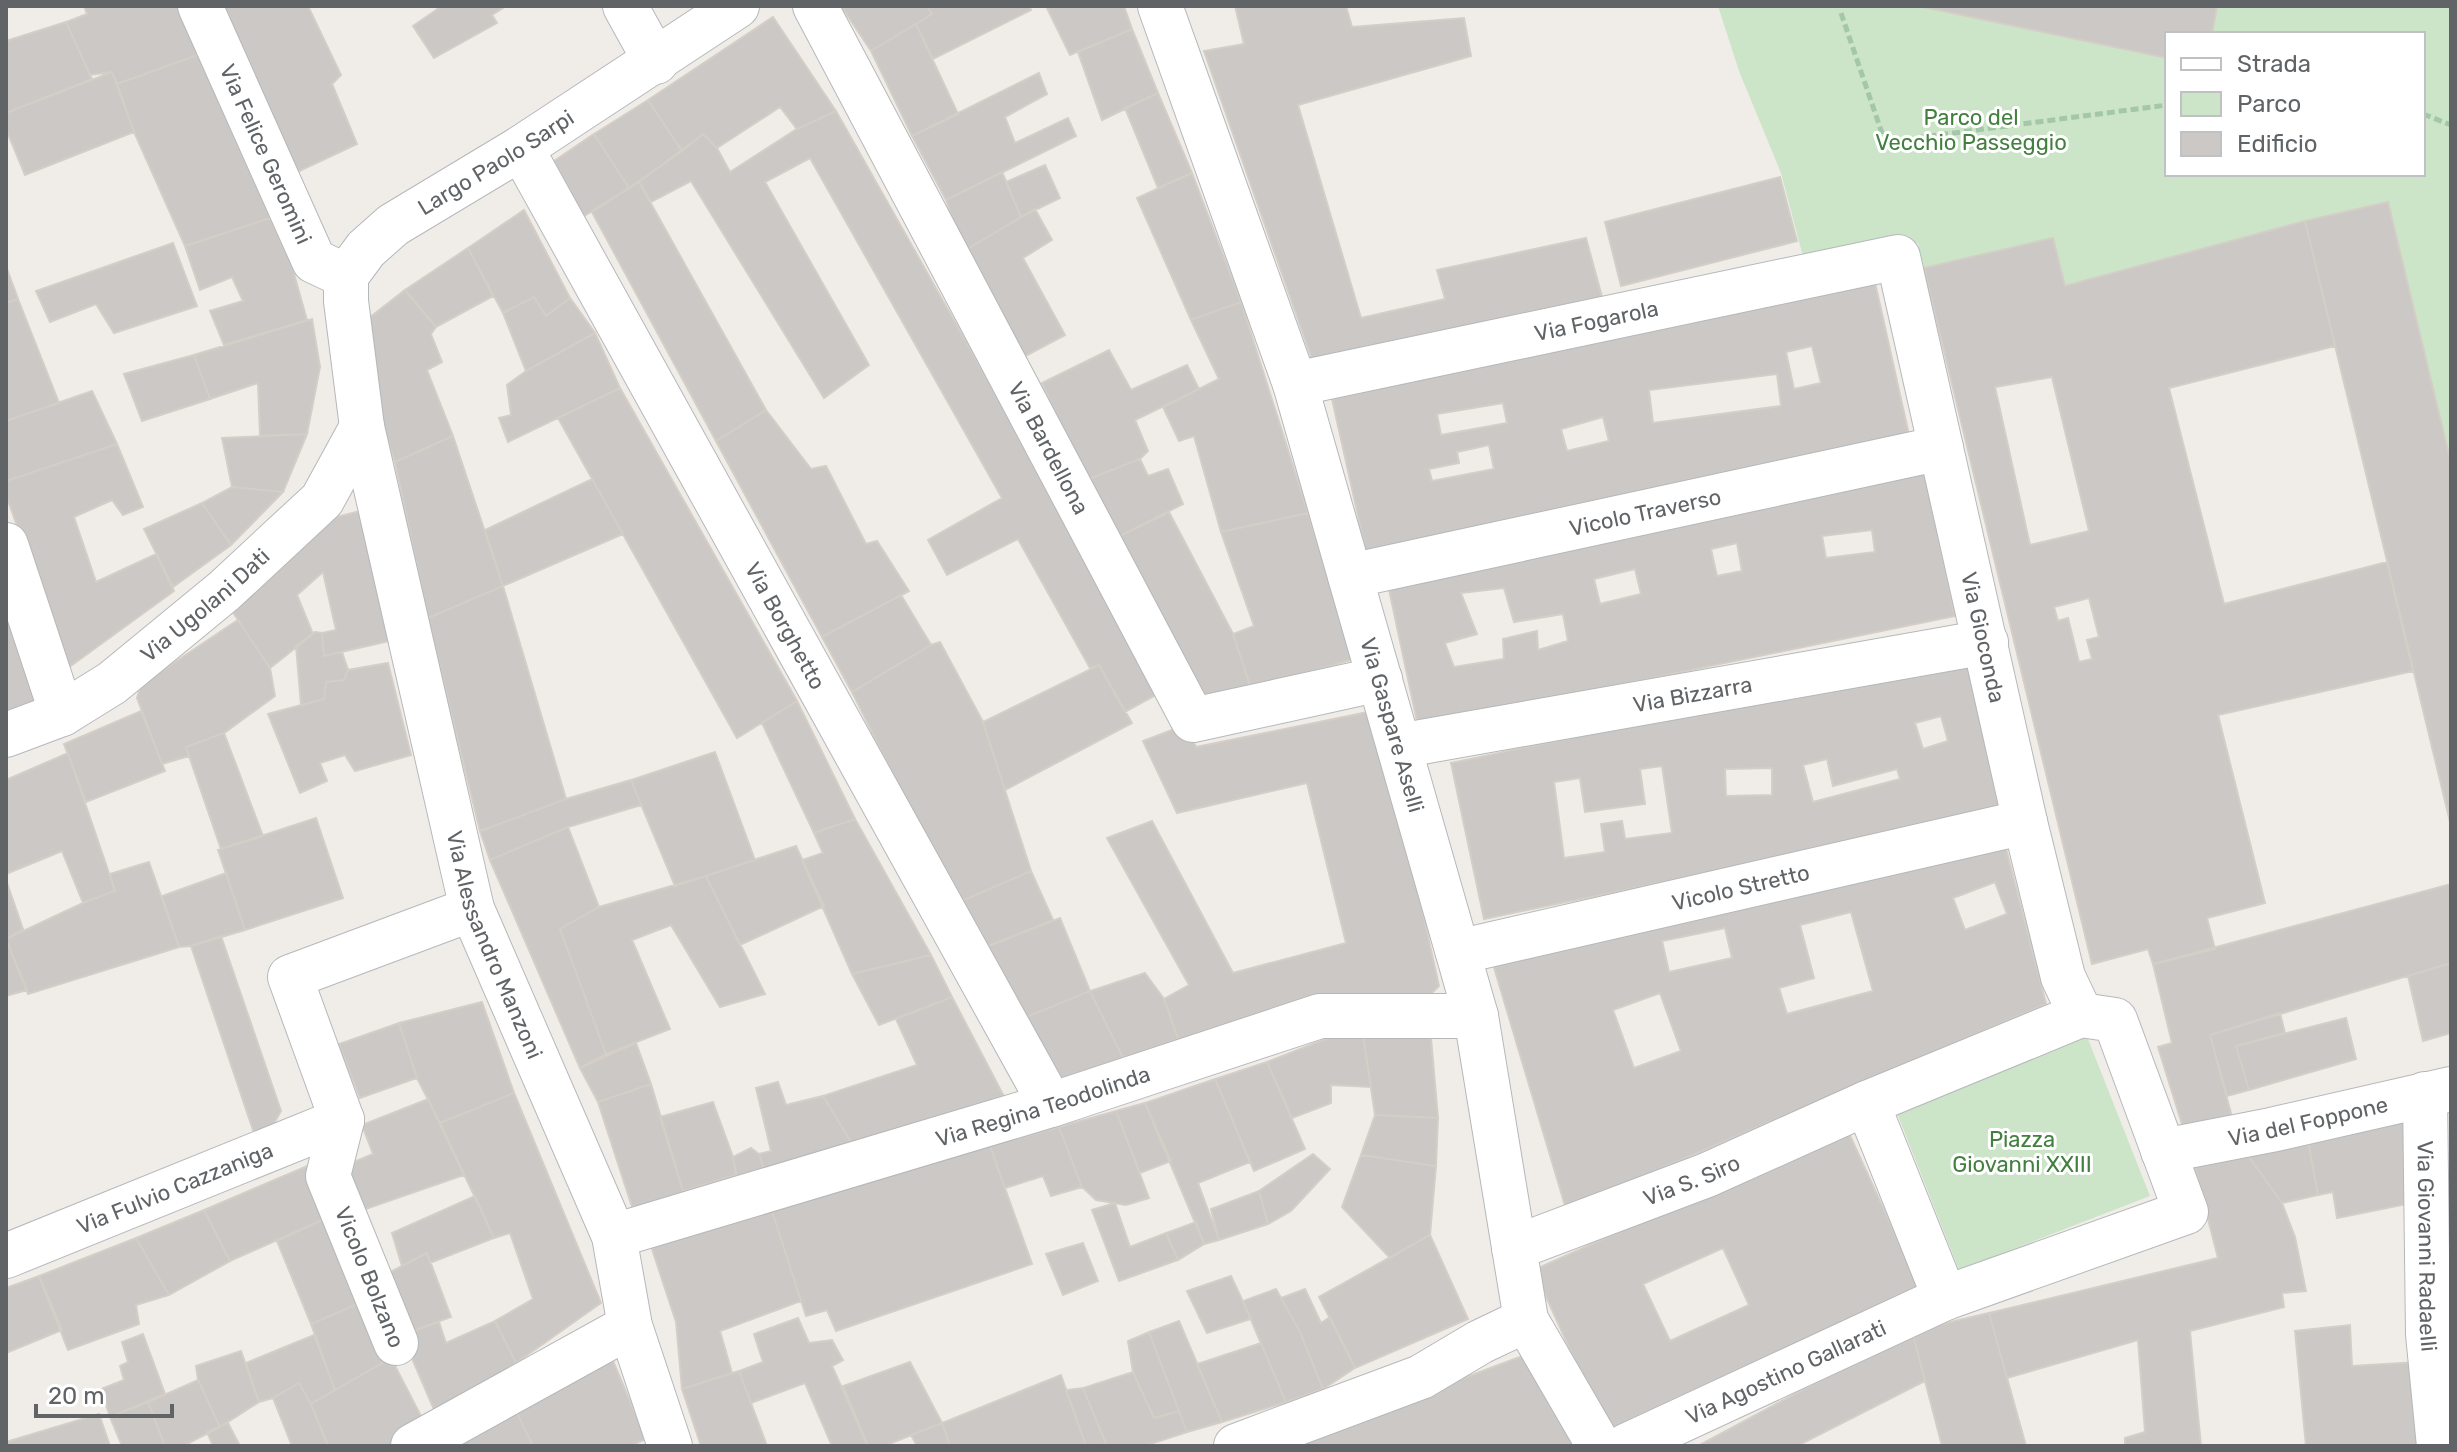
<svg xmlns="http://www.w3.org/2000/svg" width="2457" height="1452" font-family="Rubik,sans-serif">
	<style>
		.green { fill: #cce4c8; fill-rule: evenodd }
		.building { fill: #cbc8c5; stroke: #d4cec7; stroke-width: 2; fill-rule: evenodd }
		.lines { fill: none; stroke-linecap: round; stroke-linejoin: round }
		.minor-casing { stroke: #b5b8bb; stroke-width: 46 }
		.path { stroke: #a4c7a9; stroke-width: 5; stroke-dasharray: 8 4; stroke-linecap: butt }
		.minor { stroke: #fff; stroke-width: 44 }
		.labels { text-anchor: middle; stroke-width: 6; stroke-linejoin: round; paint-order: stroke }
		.park-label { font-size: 22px; fill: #437f3f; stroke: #fff }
		.street-label { font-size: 22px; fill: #606467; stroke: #fff }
	</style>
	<rect width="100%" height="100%" fill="#f0ede9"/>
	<path class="green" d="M1718,6h733v457l-63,-261 -83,19 -240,65 -12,-47 -129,29 -6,-25 -113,21 -24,-91 -42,-102zM2167,34h256v140h-256z
		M2086,1034l64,162 -191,74 -64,-162z"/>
	<path class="building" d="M84,6h97l22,47 -86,31 -5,-12 -22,3 -24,-53 21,-8z
		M217,6h91l33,69 -9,9 25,60 -66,31z
		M438,6h68l-14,9 5,8 -63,35 -21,-32 26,-18z
		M841,6h86l5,8 -61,37z
		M927,6h102l2,4 -98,49 -17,-35 16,-10z
		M1046,6h78l8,23 -62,26z
		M1235,6h111l6,21 112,-9 7,38 -173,49 63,213 84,-19 -8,-29 149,-32 18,66 -289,64 -111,-317 40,-7z
		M1919,6h298l-5,28h-45v24z
		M773,17l63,94 -39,18 -17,-22 -63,41 -14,-14 -21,17 -34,-51z
		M66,22l26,57 -86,34v-72z
		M916,24l42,90 -46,22 -41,-85z
		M1132,29l26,64 -56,27 -24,-68z
		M203,53l67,165 -85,28 -51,-114 -17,-48z
		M112,72l22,60 -109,43 -19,-46v-16z
		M1039,73l8,21 -42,23 10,26 53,-25 8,18 -130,64 -34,-64z
		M1158,93l34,80 -34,15 -33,-80z
		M648,100l34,51 -53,37 -35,-54z
		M836,111l327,580 -38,21 -26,-47 -9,3 -72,-129 -71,36 -19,-35 74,-42 -192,-340 -45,24 104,183 -45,33 -133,-217 -40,21 -12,-20 64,-48 14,14 13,24 67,-43z
		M594,134l35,54 -45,28 -30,-55z
		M1045,165l15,33 -39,19 -15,-35z
		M1002,172l19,45 -57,34 -18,-51z
		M1192,173l49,129 -50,18 -54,-122z
		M1780,177l17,64 -176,45 -16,-64z
		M639,182l127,228 -50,31 -124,-229z
		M2388,202l63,261v363l-146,-605z
		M1035,209l17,31 -29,18 42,77 -45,24 -56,-108z
		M524,210l46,88 -24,18 -12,-19 -31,16 -35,-65z
		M270,218l21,45 16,57 -83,25 -14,-34 33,-10 -11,-24 -32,13 -15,-44z
		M2305,221l30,125 -166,42 55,216 163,-42 26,109 -195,44 47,188 -58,15 8,31 -62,15 -5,-15 -56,15 -168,-696 129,-30 12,48zM2052,377l37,154 -59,14 -35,-158zM2089,598l10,39 -12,3 5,19 -13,3 -11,-44 -10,3 -4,-14z
		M173,243l24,63 -83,27 -18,-29 -46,18 -14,-31z
		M468,248l25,48 -57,31 -31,-37z
		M6,266l12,33 -12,4z
		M1874,278l35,157 -542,121 -35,-157zM1812,346l9,37 -27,6 -8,-37zM1777,374l4,32 -128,17 -4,-33zM1503,403l4,20 -66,12 -4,-21zM1603,417l6,24 -42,10 -6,-22zM1489,445l5,24 -62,12 -3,-12 30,-6 -2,-11z
		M405,290l31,37 -5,7 11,28 -15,8 26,66 -58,26 -25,-76 -6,-64z
		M534,297l12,19 24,-18 25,35 -69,38 -23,-58z
		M18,299l41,104 -53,18v-118z
		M1241,302l67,211 -87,19 -27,-96 -15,5 -16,-34 56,-28 -28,-59z
		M312,319l8,48 -13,67 -47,2 -2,-53 -48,16 -16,-44z
		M595,333l25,55 -112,54 -9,-24 12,-3 -4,-30 19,-14z
		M1109,350l22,40 56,-25 12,24 -64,31 13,31 -8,8 -54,21 -44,-97z
		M194,355l16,44 -68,22 -18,-47z
		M620,388l177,313 -60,37 -179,-320z
		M92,391l25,53 -111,37v-60z
		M766,410l45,59 15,-3 40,78 11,-3 32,50 -87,46 -106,-196z
		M307,434l-24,58 -51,-5 -10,-49z
		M453,436l50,150 -75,32 -33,-156z
		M117,444l26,63 -20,8 -11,-15 -38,17 22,65 60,-28 18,37 -106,77 -62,-173v-14z
		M1140,459l8,17 20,-7 15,35 -63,32 -34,-56z
		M1924,469l31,147 -537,110 -31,-146zM1872,530l3,22 -49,6 -4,-22zM1737,543l5,28 -25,5 -6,-27zM1635,569l6,25 -41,10 -6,-25zM1504,588l10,34 49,-8 5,27 -30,9 -1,-19 -34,8 1,20 -50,8 -9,-24 32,-9 -16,-41z
		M592,479l31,55 -120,52 -18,-56z
		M232,487l51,5 -52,53 -29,-42z
		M202,503l29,42 -58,42 -29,-58z
		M360,511l29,130 -65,15 -2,-23 14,-3 -13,-58 -26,23 16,39 -43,34 -40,-60 92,-87z
		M1169,512l64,122 18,54 -52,13 -79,-165z
		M1308,513l46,146 -103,29 -18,-54 21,-8 -33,-94z
		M503,586l63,213 -86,32 -52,-213z
		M6,590l39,112 -39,13z
		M901,595l30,50 -79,47 -30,-55z
		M238,620l32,48 5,28 -51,37 -38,14 3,9 -27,8 -25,-66 4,-13z
		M315,632l7,1 2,23 18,-4 6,18 -4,10 -18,2 -2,17 -23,6 -5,-59z
		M940,642l43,80 48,149 -74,32 -105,-211 79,-47z
		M1973,654l33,157 -522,108 -33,-156zM1941,716l7,25 -25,8 -8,-26zM1827,759l6,27 64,-17 3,10 -87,23 -10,-37zM1662,766l10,67 -47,6 -3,-18 -21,3 4,28 -41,6 -10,-76 26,-4 5,34 60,-8 -5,-35zM1772,768v27l-46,1 -1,-27z
		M388,663l23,92 -56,16 -10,-16 -25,8 7,18 -27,12 -32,-79 56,-15 2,-17 18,-2 4,-10z
		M1099,665l33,58 -127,67 -22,-68z
		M797,701l58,118 -41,14 -52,-110z
		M141,711l24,60 -79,31 -22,-58z
		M1368,712l35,111 36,163 -10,10 -250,45 -15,-42 25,-14 -82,-147 45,-17 81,152 113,-30 -39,-160 -130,30 -34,-72 42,-16 11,22z
		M224,733l39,103 -42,13 -35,-102z
		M715,752l40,108 -80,26 -44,-106z
		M68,753l47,138 -32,12 -21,-52 -56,23v-94z
		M631,780l10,25 -73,22 -78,33 -10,-29 86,-32z
		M316,818l27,80 -98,32 -27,-80z
		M855,819l76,136 -79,19 -50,-114 21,-7 -9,-20z
		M568,827l31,80 -39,22 46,125 -26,14 -90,-208z
		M2002,833l44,171 -480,205 -76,-255zM1995,882l12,32 -42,16 -12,-32zM1851,912l22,79 -86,23 -8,-26 35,-10 -14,-53zM1725,928l7,30 -63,14 -7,-31zM1660,993l21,58 -47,17 -21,-58z
		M796,846l28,60 -84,39 -34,-69z
		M149,862l30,85 -151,47 -22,-55 77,-36 32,-12 -5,-17z
		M1031,871l22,49 -72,29 -24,-46z
		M226,873l19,57 -54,16 -12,1 -17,-51z
		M706,876l59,118 -45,13 -49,-82 -39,15 38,89 -64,25 -46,-125 39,-22z
		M6,880l17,49 -17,10z
		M2451,884v79l-241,72 29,108 -48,10 -33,-106 14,-4 -19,-79z
		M1060,918l30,73 -71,29 -38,-71z
		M221,936l60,175 -9,16 -18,6 -63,-187z
		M6,939l21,51 -21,6z
		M931,955l21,42 -73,28 -27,-51z
		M2451,963v70l-28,8 -15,-65z
		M1145,973l19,26 15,42 -54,21 -35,-71z
		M1090,991l35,71 -70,26 -36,-68z
		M952,997l58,111 -151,47 -36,-59 94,-31 -21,-46z
		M482,1002l32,91 -74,30 -23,-45 -18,-55z
		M2280,1013l5,20 -49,13 13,44 -22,6 -17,-61z
		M2346,1018l10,41 -107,31 -13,-44z
		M399,1023l18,55 -57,20 -21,-54z
		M1363,1035l68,3 7,80 -63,-3z
		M1363,1035l8,52 -40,-2v18l-39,15 -25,-56 61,-24z
		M636,1043l15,41 -53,18 -18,-34z
		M1267,1062l38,87 -51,22 -39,-92z
		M1215,1079l35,83 -52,21 21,57 -15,4 -59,-141z
		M778,1082l8,23 37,-9 36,59 -91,26 -9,-27 12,-3 -15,-63z
		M651,1084l32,107 53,-16 3,13 -103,31 -38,-117z
		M514,1093l87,210 -85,60 -21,-42 38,-22 -23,-66 -16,5 -54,-115z
		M428,1099l36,76 -107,37 -15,-45 31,-13 -11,-29z
		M713,1102l20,55 3,18 -53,16 -23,-74z
		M1145,1103l26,58 -31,12 -24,-62z
		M2406,1105l6,98 -75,15 -4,-26 -15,3 -12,-66z
		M1116,1111l33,87 -23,7 -30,-5 -14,-13 -23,-60z
		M1375,1115l63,3 -2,48 -75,-11z
		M1059,1127l23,60 -31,9 -8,-20 -38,12 -15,-42z
		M1847,1129l76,166 -314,141 -75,-166zM1723,1248l26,57 -79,36 -27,-57z
		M2306,1129l12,66 -36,8 -43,-60z
		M2239,1143l43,60 13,34 11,54 -24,2 2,14 -94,24 11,115h-79l3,-1v-7l20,-6 -7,-92 -131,38 -18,-65 229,-55 -27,-105z
		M990,1146l42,118 -196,67 -9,-21 -21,6 -35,-108z
		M751,1148l8,6 9,27 -29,7 -6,-31z
		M1313,1154l17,15 -39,42 -23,13 -9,-33z
		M1361,1155l75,11 -6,69 -40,23 -48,-51z
		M312,1164l21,51 -103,46 -26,-51z
		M1259,1191l9,33 -49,16 -8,-31z
		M475,1196l19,42 -64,25 -3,-10 -25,13 -10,-33z
		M1115,1203l15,44 36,-14 12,27 -59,21 -27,-71z
		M771,1208l30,93 -81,30 12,42 -50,16 -6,-67 -25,-76z
		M204,1210l26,51 -61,34 -33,-57z
		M333,1215l34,85 -56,24 -34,-83z
		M1196,1222l8,22 -26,16 -12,-27z
		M1430,1235l38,84 -113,49 -36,-71z
		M136,1238l33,57 -33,10 3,19 -71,26 -29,-74z
		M1083,1243l15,38 -35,14 -17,-41z
		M427,1253l24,64 -49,18 -23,-57z
		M39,1276l23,54 -56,23v-65z
		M1231,1276l20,43 -44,14 -20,-42z
		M1276,1289l24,43 23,57 -37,13 -43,-101z
		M1305,1289l16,34 9,-6 25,51 -32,21 -23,-57 -19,-34z
		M367,1300l24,58 -56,32 -24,-66z
		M1989,1313l37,133h-84l-30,-115z
		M798,1318l11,25 23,-3 11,20 -11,6 36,80h-36l-27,-63 -54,20 -12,-32 24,-9 -9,-28z
		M495,1321l21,42 -78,56 -36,-84 37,-13 7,21z
		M1179,1321l43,101 -35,10 -38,-100z
		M2350,1325l2,41 66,-4 7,84h-119l-11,-115z
		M1912,1331l13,50 -128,65h-99z
		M1149,1332l30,79 -25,7 -21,-46 -5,-31z
		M143,1334l22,60 -55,23 -9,-28 23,-9 -4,-14 8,-4 -6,-20z
		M314,1335l21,55 -24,14 -12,-21 -26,15 -14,4 -13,-39z
		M1261,1343l25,59 -64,20 -25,-58z
		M241,1351l18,51 -39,25 -22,-47 -2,-14z
		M1533,1352l40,94h-289z
		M391,1358l35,68 -32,20h-66l-17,-42z
		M613,1361l33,78 -16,7h-97l-21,-43z
		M910,1362l32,61 -58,23h-16l-25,-60z
		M739,1371l28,75h-66l-19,-57z
		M1133,1372l21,46 25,-7 8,21 -43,14h-37l-24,-58z
		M1061,1375l25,71h-136l-8,-23z
		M198,1380l22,47 -37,19h-18l-17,-44z
		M299,1383l12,21 17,42h-36l-19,-48z
		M1083,1388l24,58h-21l-20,-56z
		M148,1402l17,44h-43l-12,-29z
		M512,1403l21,43h-94z
		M99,1414l11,32h-104v-4z
		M228,1423l12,23h-27l-6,-14z
		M942,1423l8,23h-33l-6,-11z"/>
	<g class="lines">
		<g class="minor-casing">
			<g id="minor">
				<path id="s1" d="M200,6l114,255 32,15v25l16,126 110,482 142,327 16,90 40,120"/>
				<path d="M625,6l31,56"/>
				<path id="s2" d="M815,6l378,714 187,-41"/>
				<path id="s3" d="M1160,6l135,378 181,632 50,304 73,126"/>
				<path id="s4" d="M521,148l530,957"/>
				<path id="s5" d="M346,276l20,-27 27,-24 128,-77 216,-142"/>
				<path id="s6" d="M1295,384l603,-127 127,565 38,155 18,38"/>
				<path d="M6,545l56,169"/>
				<path id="s7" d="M1350,576l591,-128"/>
				<path id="s8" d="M6,735l56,-21 50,-31 112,-92 98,-91 40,-73"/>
				<path id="s9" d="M1399,746l587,-104"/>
				<path id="s10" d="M1458,952l567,-130"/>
				<path d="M2081,1015l34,5 71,192 -241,86 -78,-195z"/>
				<path id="s11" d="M2425,1094l3,240 11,112"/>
				<path d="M342,1120l-52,-143 182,-68"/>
				<path d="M342,1120l-14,56 68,167"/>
				<path id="s12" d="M2163,1151l108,-21 180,-41"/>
				<path id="s13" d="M614,1236l437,-131 269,-89h156"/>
				<path id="s14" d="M1514,1248l193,-73 160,-72"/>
				<path id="s15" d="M6,1256l336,-136"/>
				<path d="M413,1446l217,-120"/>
				<path d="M1236,1446l185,-69 59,-35 46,-22"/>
				<path id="s16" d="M1626,1446l319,-148"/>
			</g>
		</g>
		<path class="path" d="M1841,13l44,129 282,-37
			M2423,114l28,11"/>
		<use href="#minor" class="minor"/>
	</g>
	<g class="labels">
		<g class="park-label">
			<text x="1971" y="125">Parco del<tspan x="1971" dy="25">Vecchio Passeggio</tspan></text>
			<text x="2022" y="1147">Piazza<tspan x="2022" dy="25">Giovanni XXIII</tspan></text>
		</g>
		<g class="street-label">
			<text dy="8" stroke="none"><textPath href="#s1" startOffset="162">Via Felice Geromini</textPath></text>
			<text dy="8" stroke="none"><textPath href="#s5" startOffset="190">Largo Paolo Sarpi</textPath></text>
			<text dy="8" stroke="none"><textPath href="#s6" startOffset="308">Via Fogarola</textPath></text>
			<text dy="8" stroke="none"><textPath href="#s2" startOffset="500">Via Bardellona</textPath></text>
			<text dy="8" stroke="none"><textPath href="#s7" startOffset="302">Vicolo Traverso</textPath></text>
			<text dy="8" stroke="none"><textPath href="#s8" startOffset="240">Via Ugolani Dati</textPath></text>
			<text dy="8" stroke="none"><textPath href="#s4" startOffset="546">Via Borghetto</textPath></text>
			<text dy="8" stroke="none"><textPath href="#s6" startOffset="1006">Via Gioconda</textPath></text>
			<text dy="8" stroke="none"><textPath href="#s9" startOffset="298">Via Bizzarra</textPath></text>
			<text dy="8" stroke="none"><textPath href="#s3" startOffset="756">Via Gaspare Aselli</textPath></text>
			<text dy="8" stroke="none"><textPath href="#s10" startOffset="290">Vicolo Stretto</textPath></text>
			<text dy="8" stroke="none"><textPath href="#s1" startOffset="1002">Via Alessandro Manzoni</textPath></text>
			<text dy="8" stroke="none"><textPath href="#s13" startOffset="448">Via Regina Teodolinda</textPath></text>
			<text dy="8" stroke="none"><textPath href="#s12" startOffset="148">Via del Foppone</textPath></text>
			<text dy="8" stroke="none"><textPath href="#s14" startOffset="190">Via S. Siro</textPath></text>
			<text dy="8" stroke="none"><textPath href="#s15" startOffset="182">Via Fulvio Cazzaniga</textPath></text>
			<text dy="8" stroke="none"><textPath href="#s11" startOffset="152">Via Giovanni Radaelli</textPath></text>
			<text transform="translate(370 1277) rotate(68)" y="8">Vicolo Bolzano</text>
			<text dy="8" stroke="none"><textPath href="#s16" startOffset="176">Via Agostino Gallarati</textPath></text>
		</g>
	</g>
	<rect width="2457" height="1452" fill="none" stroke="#606467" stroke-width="16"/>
	<rect x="2165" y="32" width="260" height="144" fill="#ffffff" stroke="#bfc1c2" stroke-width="2"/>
	<rect x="2181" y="58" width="40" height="12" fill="#ffffff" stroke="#bfc1c2" stroke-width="2"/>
	<text x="2237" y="72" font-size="24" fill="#606467">Strada</text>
	<rect x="2181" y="92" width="40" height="24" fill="#cce4c8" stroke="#bfc1c2" stroke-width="2"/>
	<text x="2237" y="112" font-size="24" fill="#606467">Parco</text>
	<rect x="2181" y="132" width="40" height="24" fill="#cbc8c5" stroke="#bfc1c2" stroke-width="2"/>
	<text x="2237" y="152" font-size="24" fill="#606467">Edificio</text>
	<path d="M36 1404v12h136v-12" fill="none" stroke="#606467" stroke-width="4"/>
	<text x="48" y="1404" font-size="24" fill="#606467" stroke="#ffffff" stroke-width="6" paint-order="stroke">20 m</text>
</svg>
